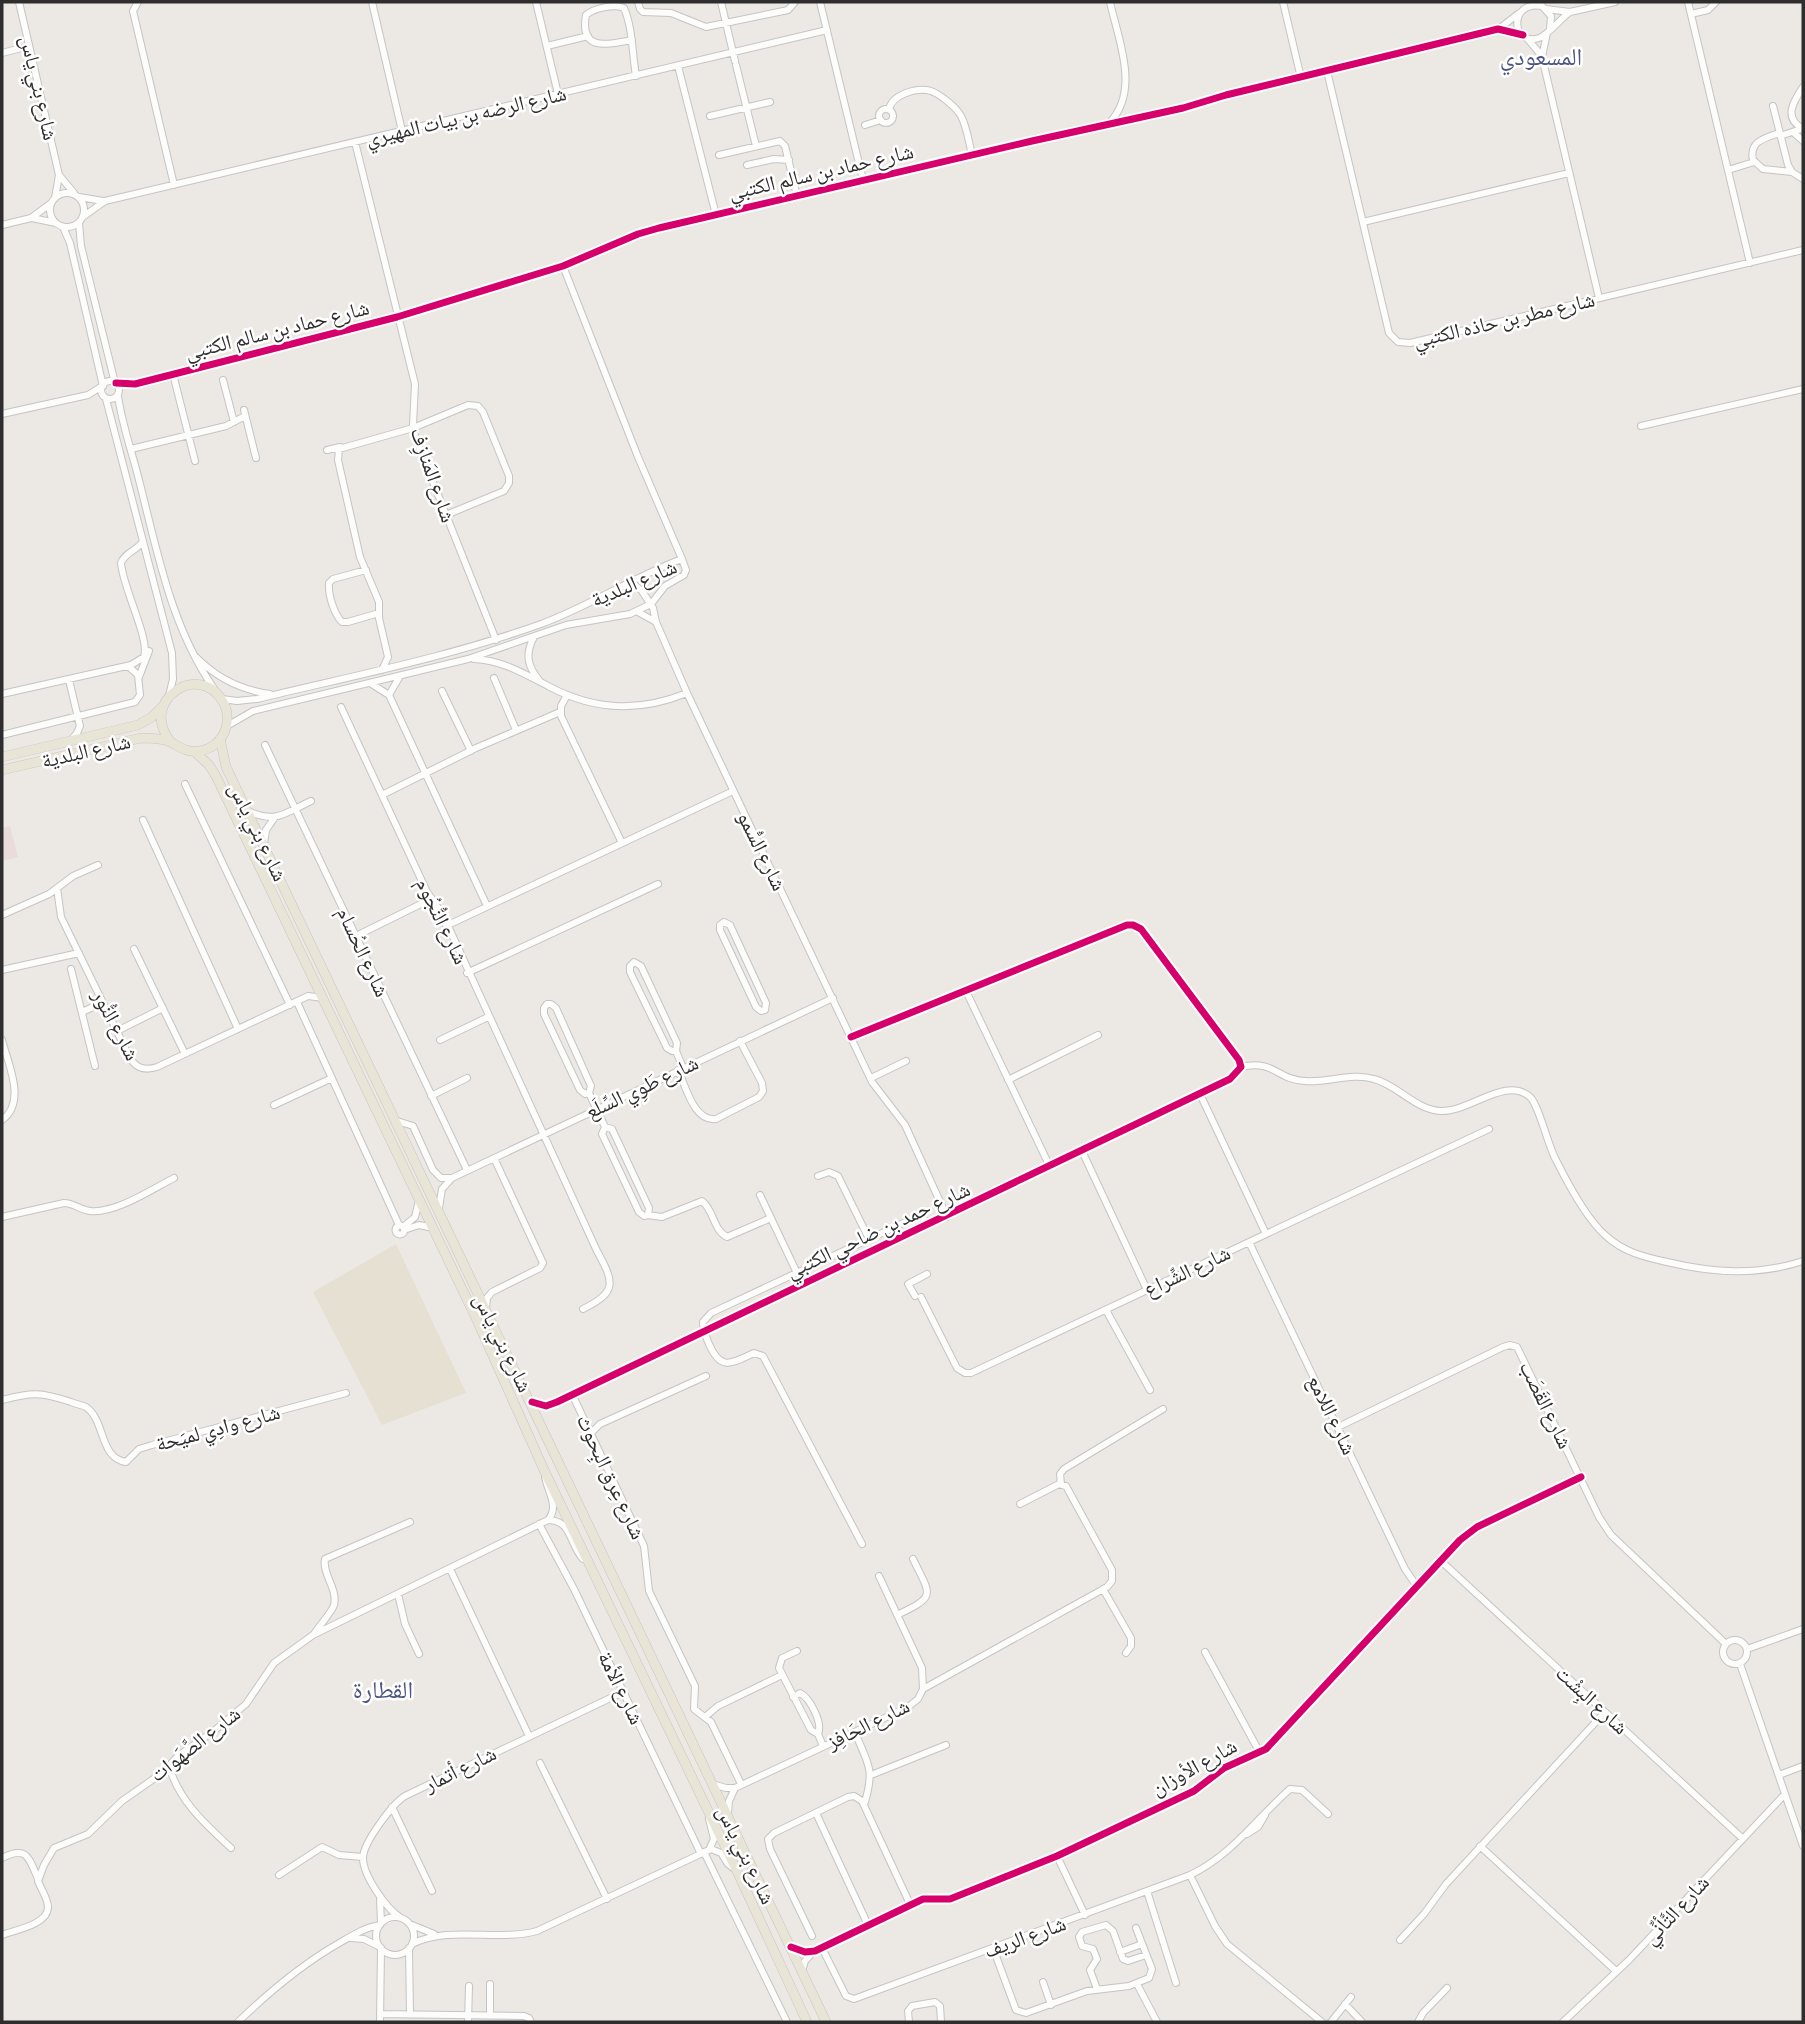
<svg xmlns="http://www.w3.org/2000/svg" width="1805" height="2024" font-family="'Sofia Sans Condensed','Noto Naskh Arabic',sans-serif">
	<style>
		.education { fill: #e6e0d3 }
		.medical { fill: #e9dcdb }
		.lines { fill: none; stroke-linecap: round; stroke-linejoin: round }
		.street-casing { stroke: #c5c4c5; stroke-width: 8 }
		.primary-casing { stroke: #c6c5c4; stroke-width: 10 }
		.street { stroke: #fcfcfb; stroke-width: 6 }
		.primary { stroke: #e8e4d6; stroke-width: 9 }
		.cycleway-casing { stroke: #fff; stroke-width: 11 }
		.cycleway { stroke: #d6006c; stroke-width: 7 }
		.labels { text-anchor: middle; stroke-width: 5; stroke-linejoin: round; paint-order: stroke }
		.street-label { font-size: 21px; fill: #2e2e2e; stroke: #fff }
		.quarter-label { font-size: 24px; fill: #4d5680; stroke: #fff }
	</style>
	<rect width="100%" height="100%" fill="#ece8e4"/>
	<path class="education" d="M396,1244l70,149 -84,32 -69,-133z"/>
	<path class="medical" d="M10,826l8,31 -16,4v-33z"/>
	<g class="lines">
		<g class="street-casing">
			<path id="street" d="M19,2l40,173 -4,23
				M138,2l-5,9 41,174
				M372,2l30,129
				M536,2l22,92
				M638,2l2,7 3,3 28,1 35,14 82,-17 7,-8
				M721,2l14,59
				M820,2l43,178
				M1283,2l18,76
				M1688,2l62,261
				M1546,9l24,3 45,-10
				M1691,14l17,-4 8,-8
				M1500,28l18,-14
				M1550,29l1,-13 -9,-10c-34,-6 -31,41 -3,32 9,-3 22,-20 31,-26
				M1547,33l-5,24 57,241
				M1526,37l15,18
				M632,40c-23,4 -53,13 -46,-25 8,-7 28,-11 38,-7 9,21 8,45 12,68
				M547,46l41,-10
				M2,53l27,-7
				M736,65l20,81
				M678,66l38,149
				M1327,71l62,262 9,9 12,1 393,-93
				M1803,87c-10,15 -20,31 0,42
				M1773,106l15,59 4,7 11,7
				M879 116a7 7 0 1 1 14 0a7 7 0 1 1-14 0Z
				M889,110c2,-15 27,-23 42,-19 9,3 26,17 30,25 6,11 8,27 11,39
				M710,116l60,-14
				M1109,123c32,-32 9,-84 1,-121
				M865,125l16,-5
				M1793,132l10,9
				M1779,133c-14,5 -30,8 -26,27l10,9 29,3
				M1780,136l21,-7
				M355,142l60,242 -2,41 2,12 81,203
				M719,155l61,-14 5,5 12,50
				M747,165l27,-6 15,1
				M1728,170l26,-8
				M59,175l15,18
				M50 210a17 17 0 1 1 34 0a17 17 0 1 1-34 0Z
				M79,197l24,4
				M84,216l21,-15 722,-171
				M32,218l24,5
				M1363,222l206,-49
				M79,223l2,23 34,137
				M2,225l29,-7 19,-14
				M63,227l7,16 33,143
				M173,374l22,87
				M223,380l11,42
				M101 390a9 9 0 1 1 18 0a9 9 0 1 1-18 0Z
				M116,383l19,1 262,-67 166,-51 75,-32 21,-6 373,-87 151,-33 43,-13 272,-66 25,6
				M118,396c4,29 15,59 22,88 18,71 32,145 75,206
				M106,399l66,254 1,26 -4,17
				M244,410l12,48
				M2,414l86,-19 14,-9
				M1641,426l162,-37
				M131,449l95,-23 19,-10
				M327,450l13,-3
				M366,570l-33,9 -4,4c-1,12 5,31 13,39h6l31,-9
				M630,581l12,10 11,17 3,14 31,71 185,389 33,43 42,92
				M638,612l18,10
				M533,639c-8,16 -5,28 6,41
				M197,658c21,21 44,32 73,36
				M474,659c28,1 51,15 76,28 46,24 90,25 137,6
				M382,670l6,-13 -9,-39v-16l-19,-45 -22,-97 1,-11 74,-21 55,-23 10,1 5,6 26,64v7l-5,8 -58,24
				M139,677l10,-26
				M494,678l22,52
				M69,680l11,46 -3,7 -6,7
				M370,683l19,12 98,211
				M442,691l29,60
				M2,694l129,-29 13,-8c6,-19 -21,-68 -23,-94 4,-11 16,-12 22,-22
				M389,695l11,-19
				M567,695l-6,11v10l61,127
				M222,699l15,2 20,-2c95,-23 192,-42 284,-75 49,-18 92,-47 141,-65
				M341,707l86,185 16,23 154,336c17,31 21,41 -14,58
				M227,726l26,-15 215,-52 98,-34 64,-11 21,-10 14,-18 19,-11 2,-5 -4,-11 -44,-102 -75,-191
				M2,735l133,-33 5,-7 -2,-20 -10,-9
				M265,745l202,425
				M185,784l105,221
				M382,795l94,-47 84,-36
				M248,811c28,13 37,2 63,-10
				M143,820l95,209
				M264,844l2,-14 9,-13
				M57,888l4,29 68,139c6,12 15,15 28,11l151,-71 15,2
				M2,915l47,-21 24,-18 25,-11
				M724,922l6,3 36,78 -1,7 -4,1 -5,-4 -36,-77v-5z
				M446,926l287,-135
				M356,936l75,-37
				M134,949l51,105
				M634,962l7,4 36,77 -1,8h-4l-5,-3 -37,-76v-6z
				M71,969l24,97
				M2,970l77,-17
				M467,973l191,-89
				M966,991l84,176
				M297,1002l102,223
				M547,1004h4l5,4 35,78 -2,7 -4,1 -5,-4 -36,-76v-6z
				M82,1012l20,-9
				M117,1031l46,-23
				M2,1040c6,24 25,62 0,80
				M440,1040l48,-23
				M676,1051l7,17
				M1241,1067c33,-8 36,13 64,14 23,2 47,-9 69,-2 24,6 40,30 66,32 29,2 66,-36 90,-14 9,8 18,49 26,63 11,22 31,59 49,75 18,17 39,22 62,27 46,11 90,14 136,-1
				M678,1070c8,17 16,52 38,49l43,-22 4,-6 -1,-8 -22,-42
				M871,1078l35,-17
				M1008,1080l90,-45
				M589,1093l16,34
				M1200,1094l66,140
				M431,1096l36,-18
				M274,1105l58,-27
				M397,1121l16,5 20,44 8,8h9
				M605,1127l7,2 37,79 -1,7 -4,1 -5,-4 -37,-78z
				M1082,1151l65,139
				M818,1176l11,-4 9,4 31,63
				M760,1195l37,78
				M439,1208l3,-19 10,-11 381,-180
				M648,1215l14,2 40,-16c12,9 11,29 25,36l44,-19
				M2,1217l62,-14c10,0 16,7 26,8 25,3 62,-22 84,-33
				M395.5 1230a4.5 4.5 0 1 1 9 0a4.5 4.5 0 1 1-9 0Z
				M403,1227l12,-10 4,-16
				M404,1230l15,-5 14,3
				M1249,1242l156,327 13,19
				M915,1296l-7,-12 19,-10
				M921,1297l36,71 8,5h6l518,-244
				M486,1308l1,-10 5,-6 48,-24 3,-5 -49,-105
				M1106,1310l44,80
				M572,1394l72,152 5,45 46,95 -1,23 17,13 30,62
				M2,1400c30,-8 39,-8 69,2 4,2 11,3 15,5 20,14 13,51 40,55l13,-13 13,-4 194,-52
				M532,1402l14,4 11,-4 673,-323 11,-12 -2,-7 -98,-131 -8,-4h-6l-276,112
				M1338,1427l165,-80 7,-2 7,2 82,170 12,18 115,109
				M591,1433l9,-9 106,-48
				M1061,1484l-1,-10 4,-5 99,-60
				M548,1520c24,0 21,24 35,39h4
				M539,1524l35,65 127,265
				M862,1544l-99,-188 -9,-3c-22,10 -33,19 -45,-9 -3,-7 -6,-13 -6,-22l8,-9 203,-95 8,-1 7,8
				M1441,1561l301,277
				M450,1569l79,167
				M1103,1589l28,49v8l-5,7
				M398,1594l7,30 14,30
				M897,1615c40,-19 34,-19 16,-56
				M314,1634c5,-8 18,-22 20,-29 4,-16 -12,-31 -9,-46l85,-37
				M1723 1652a12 12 0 1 1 24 0a12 12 0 1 1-24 0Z
				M1747,1649l56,-20
				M797,1651l-15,7 -3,10 32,62 7,4 5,12
				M1205,1652l55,101
				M1740,1664l63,182
				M923,1689l184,-102 5,-6v-11l-46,-84 -7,-2 -39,20
				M793,1697l7,-4c10,5 23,30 18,41
				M705,1717l13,-11 64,-31
				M855,1733c14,32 20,37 9,72
				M540,1763l67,136
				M169,1766c10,35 36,58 62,82
				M871,1775l75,-30
				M1779,1775l24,-9
				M712,1784l14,4h9l173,-81 10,-8 5,-10 -1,-21 -43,-92
				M392,1807l40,84
				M728,1813l1,-12 6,-13
				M816,1813l52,112
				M1247,1834l11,-7 7,-12
				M1480,1846l136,125
				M709,1850l5,-11 -5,-20
				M704,1852l83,170
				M1057,1856l28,59
				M2,1858c25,-13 27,0 36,21
				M279,1875l43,-28 17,8 24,2
				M1190,1875l25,51 12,18 95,78
				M1147,1891l29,92
				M380,1899l1,24
				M376 1936a19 19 0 1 1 38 0a19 19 0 1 1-38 0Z
				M401,1918c-15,-9 -38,-43 -38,-60 0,-15 31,-57 44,-63l216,-103
				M412,1925l22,9
				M2,1935c12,-5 46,-10 46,-28 0,-8 -7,-18 -10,-26l6,-16 10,-17 34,-14 34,-33 40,-28 16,-17 37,-26 31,-26 28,-41 39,-28 235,-115c12,-14 -1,-28 -3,-44
				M812,1936l-42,-87 -2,-10 6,-6 74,-36 6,-1 8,5 48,103
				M351,1938l13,1 16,8
				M1400,1940l24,-26 22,-30 159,-172
				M412,1944c39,-19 84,-2 125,-13l174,-82 10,4 7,11 9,7
				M791,1947l14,5 10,-1 108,-52h27l107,-43 137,-65 30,-23 42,-19 194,-209 17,-13 104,-50
				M409,1948l1,67
				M822,1948l24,48 8,3 336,-124c42,-20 66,-56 100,-86l12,1 26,24
				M993,1948l23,62 10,3 61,-22 42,-5 20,-8 3,-9 -16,-41
				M1120,1952l22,-8
				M802,1971l3,-10 8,-9
				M1043,1982l8,23
				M1137,1984l20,38
				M1097,1989l-7,-19 7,-11 -4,-10 -11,-3 -3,-9 3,-5 24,-7 7,6 10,28 5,2 18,-6
				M1345,2004l17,18
				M380,2014l144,2 5,2 2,4
				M490,2016v-32
				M238,2022c32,-31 64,-58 103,-80 12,-7 25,-15 39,-17
				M380,2022l1,-74
				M468,2022l1,-36
				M909,2022l-1,-11 4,-5 23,-4 5,4 1,16
				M1331,2022l20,-25
				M1418,2022l5,-9 24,-25
				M1563,2022l66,-62 156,-166"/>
		</g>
		<g class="primary-casing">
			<path id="primary" d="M220,739l6,28 600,1255
				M194,751l15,14 7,11 260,542 68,152 193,401 70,151
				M2,757l136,-32 14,-8 10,-10
				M2,770l139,-32c9,0 18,0 27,3 10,4 17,12 30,10 13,-1 24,-10 28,-23 2,-9 2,-18 -3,-26 -23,-42 -86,-1 -52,40"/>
		</g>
		<use href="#street" class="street"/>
		<use href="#primary" class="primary"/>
		<g class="cycleway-casing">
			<path id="cycleway" d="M116,383l19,1 262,-67 166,-51 75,-32 21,-6 373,-87 151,-33 43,-13 272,-66 25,6
				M532,1402l14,4 11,-4 673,-323 11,-12 -2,-7 -98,-131 -8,-4h-6l-276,112
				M791,1947l14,5 10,-1 108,-52h27l107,-43 137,-65 30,-23 42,-19 194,-209 17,-13 104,-50"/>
		</g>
		<use href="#cycleway" class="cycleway"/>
	</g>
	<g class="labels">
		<g class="street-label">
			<text transform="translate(39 88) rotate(77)" y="7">شارع بني ياس</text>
			<text transform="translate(466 116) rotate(-13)" y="7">شارع الرضه بن بيات المهيري</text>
			<text transform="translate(821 172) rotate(-13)" y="7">شارع حماد بن سالم الكتبي</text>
			<text transform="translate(1504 320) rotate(-13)" y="7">شارع مطر بن حاذه الكتبي</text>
			<text transform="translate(277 330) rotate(-14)" y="7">شارع حماد بن سالم الكتبي</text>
			<text transform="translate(433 475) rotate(71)" y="7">شارع المَنازِف</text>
			<text transform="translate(634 583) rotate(-23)" y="7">شارع البلدية</text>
			<text transform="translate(86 751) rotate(-13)" y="7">شارع البلدية</text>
			<text transform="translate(258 832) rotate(64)" y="7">شارع بني ياس</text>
			<text transform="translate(762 851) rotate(64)" y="7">شارع السُّمو</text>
			<text transform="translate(442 921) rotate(64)" y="7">شارع النُّجُوم</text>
			<text transform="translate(363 952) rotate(65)" y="7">شارع الحُسام</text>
			<text transform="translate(116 1025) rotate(62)" y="7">شارع النُّور</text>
			<text transform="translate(642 1087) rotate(-25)" y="7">شارع طَوِي السِّلَع</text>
			<text transform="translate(878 1230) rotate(-25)" y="7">شارع حمد بن ضاحي الكتبي</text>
			<text transform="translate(1187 1271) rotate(-25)" y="7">شارع الشِّراع</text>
			<text transform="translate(503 1343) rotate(64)" y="7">شارع بني ياس</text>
			<text transform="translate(1546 1405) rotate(64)" y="7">شارع القَصَب</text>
			<text transform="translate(1332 1415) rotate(64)" y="7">شارع اللامع</text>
			<text transform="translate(218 1428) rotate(-15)" y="7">شارع وادِي لميَحة</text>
			<text transform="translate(611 1477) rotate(65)" y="7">شارع عِرق البِحوث</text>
			<text transform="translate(621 1688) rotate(64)" y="7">شارع الأمة</text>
			<text transform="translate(1592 1700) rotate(43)" y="7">شارع البِشْت</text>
			<text transform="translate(868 1724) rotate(-26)" y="7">شارع الحَافِز</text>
			<text transform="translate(195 1744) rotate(-38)" y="7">شارع الصَّهَوات</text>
			<text transform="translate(1194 1767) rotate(-29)" y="7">شارع الأوزان</text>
			<text transform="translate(460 1769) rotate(-26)" y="7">شارع أتمار</text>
			<text transform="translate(746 1855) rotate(64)" y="7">شارع بني ياس</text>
			<text transform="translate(1676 1910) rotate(-47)" y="7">شارع التَّأنِّي</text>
			<text transform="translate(1025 1937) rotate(-20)" y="7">شارع الريف</text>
		</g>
		<g class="quarter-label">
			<text x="1541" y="65">المسعودي</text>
			<text x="383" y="1698">القطارة</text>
		</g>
	</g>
	<rect width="1805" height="2024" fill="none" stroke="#2e2e2e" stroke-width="7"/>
</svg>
